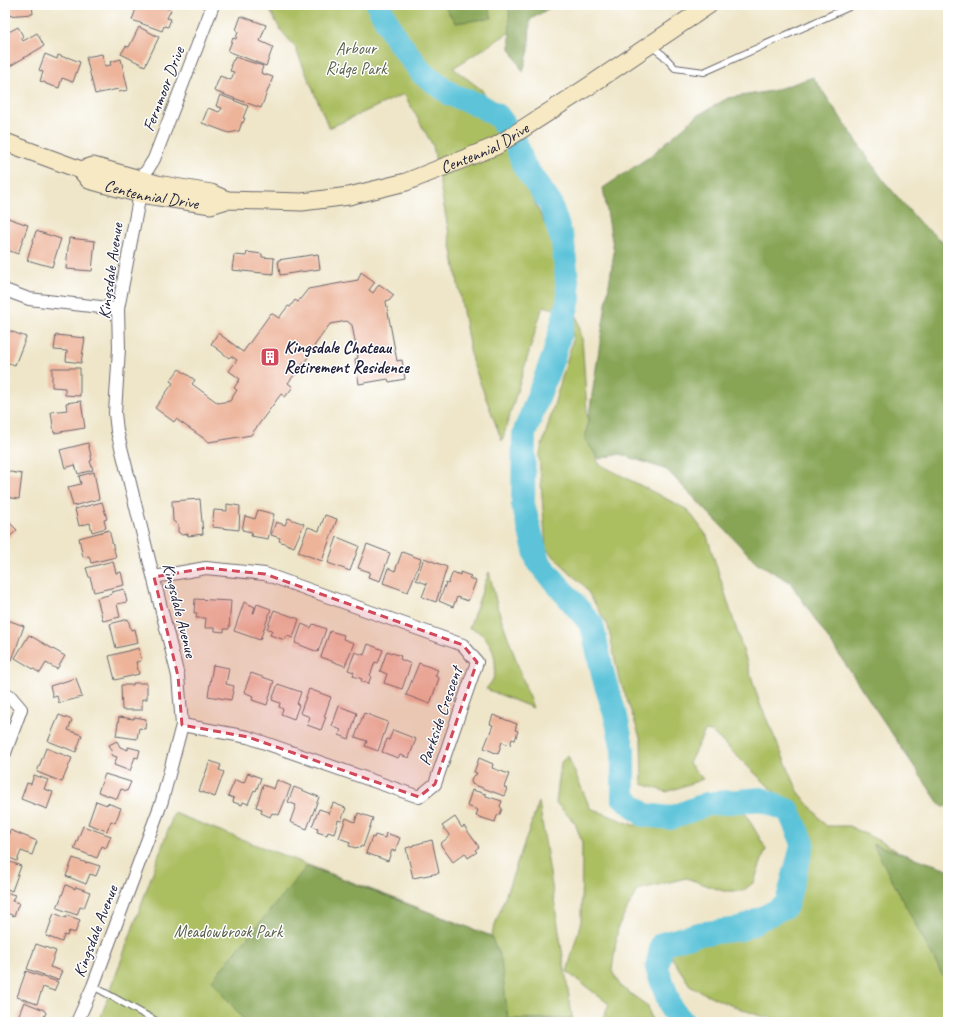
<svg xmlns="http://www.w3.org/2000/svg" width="953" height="1027" font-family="Caveat,sans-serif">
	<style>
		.green { fill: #abbe61; stroke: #66704e }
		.forest { fill: #88a557; stroke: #556449 }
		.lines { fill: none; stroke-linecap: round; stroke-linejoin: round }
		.river { stroke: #5cc3d9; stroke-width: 24 }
		.building { fill: #edb49a }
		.service-casing { stroke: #6a676d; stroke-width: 8 }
		.minor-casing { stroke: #6a676d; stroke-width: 14 }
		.secondary-casing { stroke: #6a676d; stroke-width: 19 }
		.service { stroke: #fff; stroke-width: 6 }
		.minor { stroke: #fff; stroke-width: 12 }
		.secondary { stroke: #f6e9c3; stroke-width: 17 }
		.marked { fill: #d1495b; fill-opacity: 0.2; stroke: #d1495b; stroke-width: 3; stroke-dasharray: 8 5; stroke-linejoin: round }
		.labels { text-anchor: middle; stroke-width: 3; stroke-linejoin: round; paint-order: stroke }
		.park-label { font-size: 17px; fill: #59604a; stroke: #fff }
		.street-label { font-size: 17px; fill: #22223b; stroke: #fff }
		.poi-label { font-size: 17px; font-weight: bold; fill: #22223b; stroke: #fff; text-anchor: start }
	</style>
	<rect width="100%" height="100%" fill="#fff"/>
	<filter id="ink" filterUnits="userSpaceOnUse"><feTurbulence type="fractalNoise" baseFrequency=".025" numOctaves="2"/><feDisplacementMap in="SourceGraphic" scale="8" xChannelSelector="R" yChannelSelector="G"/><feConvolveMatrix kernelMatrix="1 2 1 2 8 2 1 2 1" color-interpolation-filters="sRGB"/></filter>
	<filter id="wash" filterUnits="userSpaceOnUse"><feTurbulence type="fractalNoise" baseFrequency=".012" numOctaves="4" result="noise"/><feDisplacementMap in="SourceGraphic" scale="16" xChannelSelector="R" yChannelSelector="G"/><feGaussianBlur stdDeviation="0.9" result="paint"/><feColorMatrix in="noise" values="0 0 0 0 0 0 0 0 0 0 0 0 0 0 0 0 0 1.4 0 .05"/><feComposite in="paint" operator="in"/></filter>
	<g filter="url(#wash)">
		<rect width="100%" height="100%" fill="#efe6c9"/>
		<path class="green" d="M267,5h286l-100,63 29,22 82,175 18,72 7,103 10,24 89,46 19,26 53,168 38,87 28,35h23l37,18 52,35 10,11v132h-144l-41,-5 -38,-14 -34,-16 -21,-32v-16l13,-9 83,-13 18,-10 16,-34v-51l-10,-15 -78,-75 -7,-1 -16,32 14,16 -36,13 -25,-8 -1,-44 -23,-66 -10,-48 -23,-39 -39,-38 -7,-93 34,-116 -3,-27 -27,-7 -41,135 -30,-80 -39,-215 -29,-52 -75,34 -34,-81 -15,-18z
			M489,572l9,37 35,99 -47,-19c2,-3 6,-7 7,-10 7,-20 -3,-47 -24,-51z
			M568,756l22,52 43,17h28l16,-14 36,-10 26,1 27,47 -12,33 -11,9h-20l-37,-13 -49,12 -19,37 -6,44 9,16 27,19 4,16h-50l7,-18 -42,-32 14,-51 1,-79 -7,-19 -19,-20 5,-41z
			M539,802l34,220h-474l75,-209 317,123z"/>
		<path class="forest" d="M443,5h44l5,13 -36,5z
			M509,5h45l-24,15 -1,30 -6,22 -13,-24z
			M813,77l70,103 38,44 27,22v561l-8,-2 -150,-223 -34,-20 -89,-92 -47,-16 -21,5 -14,-19 29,-188 -11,-64 46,-31 49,-42 30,-17 44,-7z
			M873,844l75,25v117z
			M307,866l184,70 10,23 7,60 64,-1 1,4h-323l-7,-3 -31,-39z"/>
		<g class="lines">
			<path class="river" d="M378,5l17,32 27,36 30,22 27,10 19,11 16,22 10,28 26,37 13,39 6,57 -15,56 -30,79 -1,70 15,58 54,63 12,54 12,38 7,33v47l21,18 27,3 36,-14 54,-5 28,12 14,32 -17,63 -45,23 -43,5 -36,10 -5,24 15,42 11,12"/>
		</g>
		<g id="blocks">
			<path class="building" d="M5,5h27l1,9 -28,2z
				M139,5h16l5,2v-2l11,5 -4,8 4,1 -3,8 -4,-1 -2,5 -30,-11 5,-14 2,1z
				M241,16l25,9 -6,16 13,6 -7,19 -38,-15 5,-13 3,1 2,-8 -2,-1z
				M18,27l5,9 -2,2 2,3 14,-8 7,13 -39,23v-35z
				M139,27l20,10 -14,29 -24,-12 5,-8 3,1z
				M45,54l12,5 1,-4 8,3 1,-1 13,5 -7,20 -11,-4 -3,10 -13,-4v-1l-6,-2 3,-9 -4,-2z
				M102,54l3,12 6,-1 -1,-3 11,-3 7,31 -9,2 -1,-3 -23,5 -9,-37z
				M235,57l28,9 -2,7 12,4 -12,31 -47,-17 6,-15 11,4 3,-8 -4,-1 2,-5h-2l3,-6h1z
				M220,95l28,11 -5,12h2l-2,5 -1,-1 -3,9 -10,2 -27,-10 6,-15 11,4 2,-2 1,-2 -6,-2z
				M5,217l23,8 -10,29 -13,-5z
				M36,231l25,8 -9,28 -25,-7z
				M69,238l26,3 -3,30 -26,-2z
				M247,252l15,2v3l12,1 -1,16 -41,-4 2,-15 12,1z
				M318,254l2,15 -40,6 -2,-15z
				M361,272l14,10 -6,8 4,3 6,-9 15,11 -5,6 -2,-1 -1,2 11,59 5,-1 3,19 -16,3 -1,-3 -29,5 -4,-25 3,-1 -6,-33 -5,-4 -17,3 -16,22 2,1 -28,36 5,4 -8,10 -4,-3 -30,41 -42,7 -33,-23 -2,3 -19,-14 18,-25 -3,-2 9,-12 16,11 -3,4 26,19 12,-2 7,-11 -3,-2 6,-9 -11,-8 8,-11 -6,-4 -2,2 -18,-14 7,-11 19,14v1l6,4 28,-39 8,5 9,-12 2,1 5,-7 3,2 10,-13 50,-9z
				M5,329l21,8 -11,28 -10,-3z
				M56,335l29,3 -4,25 -15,-2 1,-10 -13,-1z
				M52,368h28v28l-15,-1v-7l-13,-1z
				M81,401l4,27 -31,5 -3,-21 16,-2 -1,-7z
				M88,443l4,17 -2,1 3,9 -15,4 -3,-9 -10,3 -5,-18z
				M5,471l17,3 -3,25 -14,-2z
				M94,472l5,27 -26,7 -5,-19 13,-3 -2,-8z
				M200,499l3,35 -15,2v-2l-6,1 -4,-3v-7l-5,-4 -1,-20z
				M102,502l5,17 -3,1 2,8 -14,4 -2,-9 -11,3 -4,-17z
				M227,504l13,2 -1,24 -27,-3 2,-17 13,1z
				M258,510l16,4 -6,25 -17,-3 1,-4 -10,-2 3,-14 10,3z
				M325,515l12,4 -15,42 -24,-9 10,-25 11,4z
				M5,518l12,12 -12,11z
				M288,518l16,6 -10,23 -15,-6 1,-3 -9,-3 5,-13 9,3z
				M109,530l7,27 -25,6 -2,-7 -6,1 -4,-19z
				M337,537l22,9 -9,25 -22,-8z
				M367,544l23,9 -10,28 -12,-4 2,-5 -12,-4z
				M402,552l19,7 -13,33 -25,-9 5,-15 7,3z
				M424,558l23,9 -11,35 -14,-5 5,-13 -11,-4z
				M113,561l3,12 5,-1 3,13 -30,7 -4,-15h-1l-3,-9z
				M453,572l7,3v-3l11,4 -2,2 7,3 -8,20 -11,-4 -4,10 -14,-6 7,-18 2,1z
				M124,589l3,13 -10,2 3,13 -17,4 -6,-23 15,-4v-2z
				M195,599l36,2 -2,28h-5v3l-9,-1v-3h-10l1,-10h-10l1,-5h-3z
				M244,602l11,5 -2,6h1l3,-9 14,5 -11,31 -26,-9z
				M274,610l25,9 -6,19 -6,-2 -2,4 -15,-5 2,-5 -5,-1z
				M5,619l19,7 -12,34 -7,-3z
				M128,619l3,11 4,-1 3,14 -22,5 -6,-24z
				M302,624l9,4 2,-4 13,5 -8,23 -23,-9z
				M330,631l14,4 -1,4 11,4 -9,23 -24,-9z
				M29,635l36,21 -8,13 -11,-6 -6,10 -25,-15z
				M368,644l15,6 -5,13 -3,-1 -5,14 1,1 -3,7 -7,-3 1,-2 -9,-3 1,-4 -6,-2 7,-18 9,3z
				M139,648l2,13 -5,1 3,12 -24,6 -6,-24z
				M387,651l14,5 -1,3 11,5 -9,25 -18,-6 3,-9 -7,-3z
				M419,663l19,7 -3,6 4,2 -9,26 -24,-9z
				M213,665l16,3 -3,16 8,2 -3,14 -23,-4z
				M251,673l23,8 -7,24 -15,-5 1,-4 -9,-4z
				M76,678l6,19 -23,6 -2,-7 -4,1 -3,-11z
				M133,683h14v16h-5v11h-20l-1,-25h12z
				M278,684l23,8 -4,12 2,1 -5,14 -13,-5 2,-5 -4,-2 1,-4 -8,-3z
				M309,689l22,8 -7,20h2l-5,13 -14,-5 3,-8 -10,-4z
				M339,706l18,7 -8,26 -10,-4 2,-5 -9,-4z
				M364,713l24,9 -10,29 -13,-5 2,-5 -12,-4z
				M59,715l13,5 -4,10 14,5 -6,17 -28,-11z
				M493,715l24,9 -2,6 3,1 -3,9 -3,-1 -2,6 -8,-3 -4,12 -14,-6 9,-23 -3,-1z
				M119,717l15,2v-2l12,2 -1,10 -6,-1 -2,11 -21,-3z
				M393,730l23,9 -7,19 -9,-3 -2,3 -16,-6 5,-13 2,1z
				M117,741l3,6 8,3v-3l12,3 -2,8 -3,-1 -5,14 -16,-6 3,-8 -6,-2 1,-5 -3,-5z
				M46,748l26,10 -10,24 -25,-10z
				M479,758l14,6 -1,4 17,6 -5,13 3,2 -3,7 -32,-12 -1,-3 2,-5 3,-1 1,-2 -3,-1z
				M210,761l11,4 -2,5 5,2 -9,25 -16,-6z
				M248,773l13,5 -5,13 -2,-1 -6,14 -5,-2 -1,3 -9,-3 1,-4 -6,-2 7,-16 9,3z
				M105,774l26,8 -4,9 -6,-2 -4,10 -19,-7z
				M34,775l14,5 -4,9 9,3 -6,17 -26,-10 6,-16 4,1z
				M277,780l14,6 -12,29 -7,-2 -2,4 -9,-4 1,-4 -6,-2 7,-22 11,4z
				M294,787l25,10 -12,32 -17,-7 6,-17 -8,-3z
				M472,790l14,4v2l16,5 -2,5 2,3 -2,5 -3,2 -2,6 -19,-6 2,-6 -11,-4z
				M96,801l11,4v-2l14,5 -6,15 -4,-2 -4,10 -19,-7z
				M333,803l13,5 -5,13 -3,-1 -4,14 -6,-2 -1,3 -10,-3 1,-4 -6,-2 7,-17 9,3 1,2z
				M358,813l15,5 -10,29 -2,-1 -1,2 -3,-1 -1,1 -7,-2 1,-4 -11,-4 7,-20 9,4z
				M455,817l7,11 2,-2 15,21 -4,3 2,2 -9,6 -3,-5 -12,9 -13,-18 10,-8 -8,-10z
				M83,826l28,10 -5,12 -4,-2 -5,12 -23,-9z
				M10,830l27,11 -5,14 -11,-4 -4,10 -12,-5v-8z
				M386,833l14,5 -5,13 -3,-1 -4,11 -22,-8 6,-16 2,1 1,-3 10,3z
				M432,840l7,33 -26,5 -7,-30 7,-2v-1z
				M73,858l14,5v-1l13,4 -4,10 -6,-2 -4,10 -20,-8z
				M5,860l16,6 -9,25 -7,-3z
				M66,885l9,4 1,-2 14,5 -6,16 -4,-1 -3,8 -20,-7z
				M5,892l10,3 -3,6 7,2 -5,13 -7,-3 1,-1 -3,-2z
				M54,913l12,5 1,-3 13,5 -5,13 -6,-2 -2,5 -3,-1 -2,7 -16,-6z
				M36,944l20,7 -6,16 12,4 -4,9 -31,-11z
				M26,971l32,11 -4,9 -11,-4 -6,17 -20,-7z
				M24,1002l20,8 2,3 -2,4 -3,1 -1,4h-24z"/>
		</g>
	</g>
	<g filter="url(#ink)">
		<use href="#blocks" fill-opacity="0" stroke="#6a676d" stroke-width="1"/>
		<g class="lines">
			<g class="service-casing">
				<path id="service" d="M651,46l12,9 12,13 29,4 145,-65
					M93,986l65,36"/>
			</g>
			<g class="minor-casing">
				<path id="minor" d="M136,179l10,-7 8,-13 59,-154
					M5,290l24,9 89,10
					M154,577l52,-9 59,6 198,71 14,17 -42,122 -16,13 -171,-60 -66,-12
					M5,694l5,2 11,13 -16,44
					M77,1022l16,-36 69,-185 20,-76 -4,-49 -61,-245 -2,-18 4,-65 -1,-39 22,-115"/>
			</g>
			<g class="secondary-casing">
				<g id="secondary">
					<path id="s1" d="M5,142l76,28 8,10 51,14 71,11 16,-5 75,2 47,-6 57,-14 90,-36 93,-60 120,-81"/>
					<path d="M81,170l12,-4 64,18 54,9 16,7"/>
				</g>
			</g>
			<use href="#service" class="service"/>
			<use href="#minor" class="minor"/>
			<use href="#secondary" class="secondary"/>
		</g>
	</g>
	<path class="marked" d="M206,568l59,6 198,71 14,17 -42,122 -16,13 -171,-60 -66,-12 -4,-49 -24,-99z"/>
	<defs>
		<g id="building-square" transform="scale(1)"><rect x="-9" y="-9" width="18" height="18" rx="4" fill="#d1495b" stroke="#fff"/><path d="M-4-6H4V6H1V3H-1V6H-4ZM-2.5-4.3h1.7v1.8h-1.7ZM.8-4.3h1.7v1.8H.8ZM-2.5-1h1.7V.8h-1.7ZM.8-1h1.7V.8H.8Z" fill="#fff"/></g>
	</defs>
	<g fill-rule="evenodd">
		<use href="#building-square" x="270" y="357"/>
	</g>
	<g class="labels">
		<g class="park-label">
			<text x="356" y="54">Arbour<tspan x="356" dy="20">Ridge Park</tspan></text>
			<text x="228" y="937">Meadowbrook Park</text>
		</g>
		<g class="street-label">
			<text transform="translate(163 89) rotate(-69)" y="6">Fernmoor Drive</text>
			<text dy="6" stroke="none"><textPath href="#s1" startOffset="502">Centennial Drive</textPath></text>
			<text dy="6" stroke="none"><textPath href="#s1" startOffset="158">Centennial Drive</textPath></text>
			<text transform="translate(110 271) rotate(-82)" y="6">Kingsdale Avenue</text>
			<text transform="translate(180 610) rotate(76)" y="6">Kingsdale Avenue</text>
			<text transform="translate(440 716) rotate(-71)" y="6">Parkside Crescent</text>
			<text transform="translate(95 931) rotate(-69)" y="6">Kingsdale Avenue</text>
		</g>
		<g class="poi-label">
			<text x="284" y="353">Kingsdale Chateau<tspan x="284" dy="20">Retirement Residence</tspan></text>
		</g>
	</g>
	<rect width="953" height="1027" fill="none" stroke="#fff" stroke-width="20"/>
</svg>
